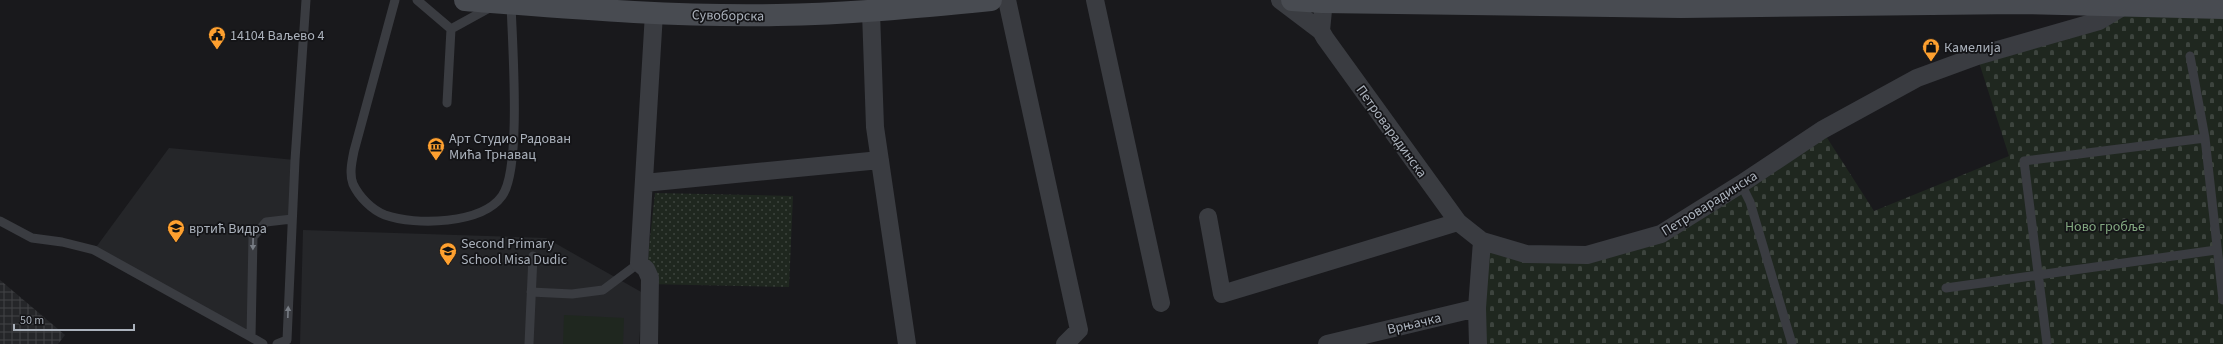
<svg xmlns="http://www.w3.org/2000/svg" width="2223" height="344" font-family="'Source Sans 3',sans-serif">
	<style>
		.built { fill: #252629 }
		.industrial { fill: url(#industrial-grid) }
		.grass { fill: url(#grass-dots) }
		.cemetery { fill: url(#cemetery-stones) }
		.garden { fill: #1f271f }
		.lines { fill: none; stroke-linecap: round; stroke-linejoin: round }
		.lane { stroke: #3a3c41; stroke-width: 9 }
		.street { stroke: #3a3c41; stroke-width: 18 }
		.secondary { stroke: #484b51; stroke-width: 22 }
		.oneway { fill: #787d85 }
		.labels { text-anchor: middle; stroke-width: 3.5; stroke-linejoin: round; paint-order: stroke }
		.street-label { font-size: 14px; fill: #abb2bc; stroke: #141417 }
		.poi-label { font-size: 14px; fill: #abb2bc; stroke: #141417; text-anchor: start }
		.park-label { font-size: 14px; fill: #83a881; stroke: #141417 }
	</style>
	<defs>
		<pattern id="industrial-grid" width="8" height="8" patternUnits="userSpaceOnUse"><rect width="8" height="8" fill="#252629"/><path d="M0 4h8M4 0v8" fill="none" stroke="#424346"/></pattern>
		<pattern id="grass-dots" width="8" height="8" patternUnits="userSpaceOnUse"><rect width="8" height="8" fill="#1f271f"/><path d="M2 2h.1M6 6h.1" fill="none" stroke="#3d443e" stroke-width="1.8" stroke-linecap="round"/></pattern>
		<pattern id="cemetery-stones" width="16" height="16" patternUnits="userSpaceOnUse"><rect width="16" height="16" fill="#1f271f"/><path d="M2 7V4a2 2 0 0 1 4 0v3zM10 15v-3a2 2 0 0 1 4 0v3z" fill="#3d443e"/></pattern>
	</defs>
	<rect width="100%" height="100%" fill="#19191c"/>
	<path class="built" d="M169,148l126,12 -3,59 -26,3 -13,15 -2,100 -157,-87z
		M303,230l243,8 97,55 -4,51h-339z"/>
	<path class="industrial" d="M0,280l65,55 -7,9h-58z"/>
	<path class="grass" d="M655,193l138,3 -4,91 -144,-3z"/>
	<path class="cemetery" d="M2124,6l99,2v336h-745l4,-103 105,14 74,-21 161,-104 52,81 135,-55 -32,-100z"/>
	<path class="garden" d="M564,315l60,3 -1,26h-60z"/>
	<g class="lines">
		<path class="lane" d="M395,0l-41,151c-2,10 -5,23 -1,33 6,13 19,26 32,31 31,11 97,9 117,-19 20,-27 10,-155 9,-193
			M417,0l34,29 -4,74
			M451,29l40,-22
			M2190,56l15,82 18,162
			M1741,184l9,18 42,142
			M0,221l32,17 30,4 32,8 157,87
			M1946,288l270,-38
			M531,292l41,2 31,-4 36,-27
			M263,344l-12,-7 2,-100 13,-15 26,-3
			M277,344l10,-4 8,-180 11,-160
			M529,344l4,-88
			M2047,344l-23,-183 181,-23"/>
		<path class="street" d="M1007,0l72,330 -14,14
			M1095,0l66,303
			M1280,0l41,31
			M1324,0l-3,31 4,7 133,184 24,19 44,13 61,1 74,-21 80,-50 81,-54 95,-52 60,-22 122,-35 25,-15
			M871,12l4,115 32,217
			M644,183l236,-23
			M1208,217l14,77 236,-72
			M649,344l1,-66 -4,-9 -7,-6 15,-250
			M1327,344l150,-36
			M1478,344l-1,-36 5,-67"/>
		<path class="secondary" d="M465,0c104,8 208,17 312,15 72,-1 143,-8 214,-15
			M1292,0l30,2 359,5 338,-4 204,5"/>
	</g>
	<defs><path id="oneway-solid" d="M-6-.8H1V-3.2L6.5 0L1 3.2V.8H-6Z"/></defs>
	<g class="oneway">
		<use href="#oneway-solid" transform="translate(253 244) rotate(91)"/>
		<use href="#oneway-solid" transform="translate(288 312) rotate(-88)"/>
	</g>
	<defs>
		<g id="civic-pin" transform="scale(0.9)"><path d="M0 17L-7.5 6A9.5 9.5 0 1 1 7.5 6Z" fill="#fea02f" stroke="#141417"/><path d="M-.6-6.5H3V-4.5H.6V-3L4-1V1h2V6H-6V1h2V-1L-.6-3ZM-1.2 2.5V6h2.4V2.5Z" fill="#111"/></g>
		<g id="shop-pin" transform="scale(0.9)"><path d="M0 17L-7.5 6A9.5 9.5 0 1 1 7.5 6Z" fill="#fea02f" stroke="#141417"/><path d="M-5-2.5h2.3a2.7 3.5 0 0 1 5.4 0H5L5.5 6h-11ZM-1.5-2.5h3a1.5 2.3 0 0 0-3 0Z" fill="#111"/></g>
		<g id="museum-pin" transform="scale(0.9)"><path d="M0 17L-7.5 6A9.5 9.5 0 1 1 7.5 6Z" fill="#fea02f" stroke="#141417"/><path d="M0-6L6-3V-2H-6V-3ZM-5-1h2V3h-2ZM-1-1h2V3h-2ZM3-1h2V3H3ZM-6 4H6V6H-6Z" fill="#111"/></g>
		<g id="school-pin" transform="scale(0.9)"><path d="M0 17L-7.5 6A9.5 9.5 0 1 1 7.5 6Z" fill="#fea02f" stroke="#141417"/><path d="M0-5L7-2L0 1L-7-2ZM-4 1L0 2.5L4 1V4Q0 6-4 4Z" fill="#111"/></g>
	</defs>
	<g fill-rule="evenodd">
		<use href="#civic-pin" x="217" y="35"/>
		<use href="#shop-pin" x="1931" y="47"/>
		<use href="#museum-pin" x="436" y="146"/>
		<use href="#school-pin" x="176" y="228"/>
		<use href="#school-pin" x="448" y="251"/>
	</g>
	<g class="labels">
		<g class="street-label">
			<text transform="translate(728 15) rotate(1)" y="5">Сувоборска</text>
			<text transform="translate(1392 131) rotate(54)" y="5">Петроварадинска</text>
			<text transform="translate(1709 203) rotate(-32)" y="5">Петроварадинска</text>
			<text transform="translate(1414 323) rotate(-13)" y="5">Врњачка</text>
		</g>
		<g class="poi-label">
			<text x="230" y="40">14104 Ваљево 4</text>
			<text x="1944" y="52">Камелија</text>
			<text x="449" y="143">Арт Студио Радован<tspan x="449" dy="16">Мића Трнавац</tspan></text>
			<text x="189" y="233">вртић Видра</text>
			<text x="461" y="248">Second Primary<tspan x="461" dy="16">School Misa Dudic</tspan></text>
		</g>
		<g class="park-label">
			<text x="2105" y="231">Ново гробље</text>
		</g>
	</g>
	<path d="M14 324v6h120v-6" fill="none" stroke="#abb2bc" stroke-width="2"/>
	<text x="20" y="324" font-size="12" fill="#abb2bc" stroke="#141417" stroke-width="3" paint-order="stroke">50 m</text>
</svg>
